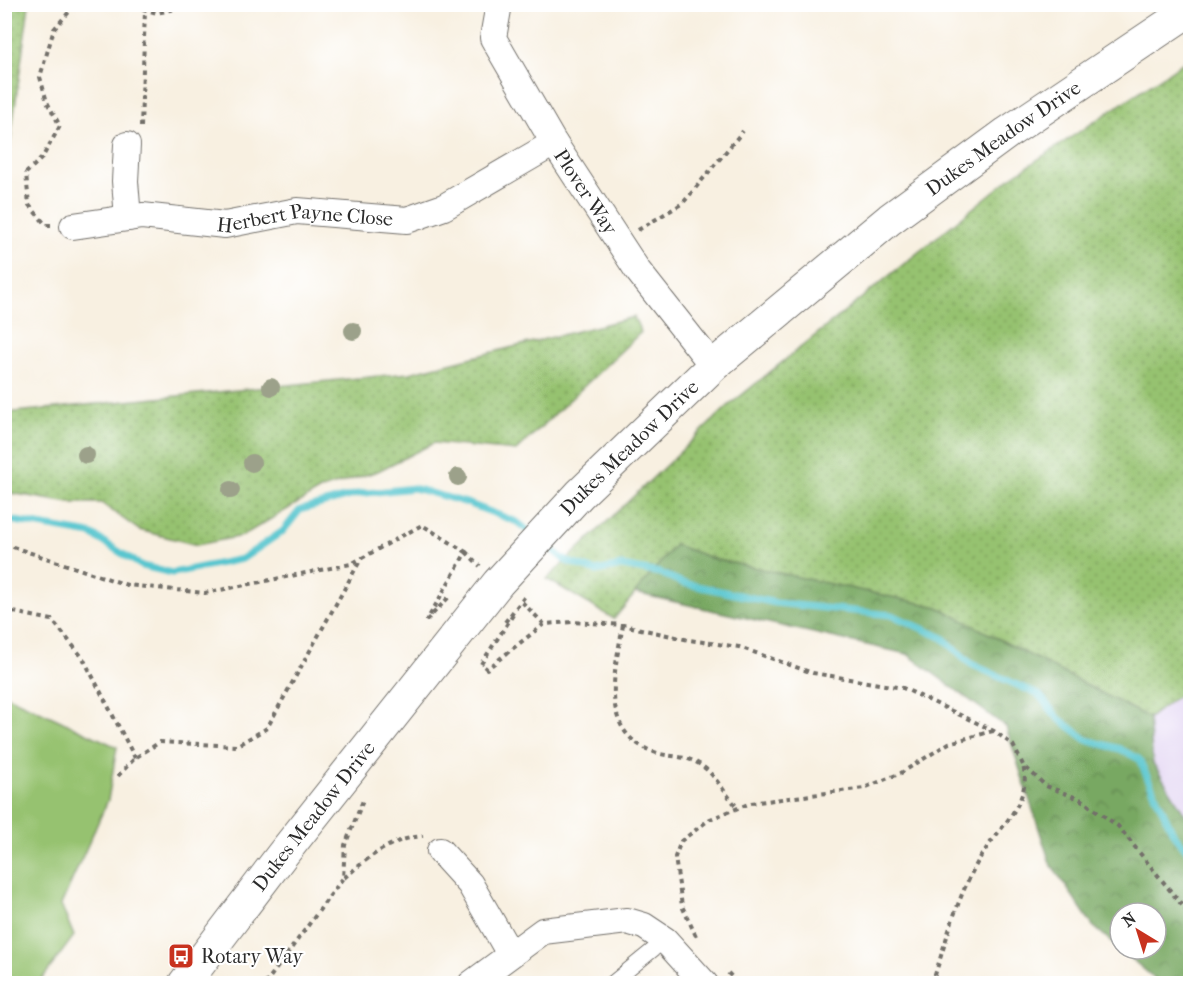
<svg xmlns="http://www.w3.org/2000/svg" width="1195" height="988" font-family="'IM FELL French Canon',serif">
	<style>
		.built { fill: #e2d4f3 }
		.grass { fill: url(#grass-dots); stroke: #60764e; stroke-width: 1.5 }
		.forest { fill: url(#forest-crowns); stroke: #526a46; stroke-width: 1.5; fill-rule: evenodd }
		.green { fill: #96c270; stroke: #60764e; stroke-width: 1.5 }
		.lines { fill: none; stroke-linecap: round; stroke-linejoin: round }
		.stream { stroke: #59c6cf; stroke-width: 7 }
		.service-casing { stroke: #73706b; stroke-width: 16 }
		.minor-casing { stroke: #73706b; stroke-width: 28 }
		.tertiary-casing { stroke: #73706b; stroke-width: 34 }
		.path { stroke: #73706b; stroke-width: 4; stroke-dasharray: 4.5 4.5; stroke-linecap: butt }
		.service { stroke: #fff; stroke-width: 14 }
		.minor { stroke: #fff; stroke-width: 26 }
		.tertiary { stroke: #fff; stroke-width: 32 }
		.tree { fill: #9ca18a }
		.labels { text-anchor: middle; stroke-width: 4.5; stroke-linejoin: round; paint-order: stroke }
		.street-label { font-size: 20px; fill: #2b2b2b; stroke: #fff }
		.poi-label { font-size: 20px; fill: #2b2b2b; stroke: #fff; text-anchor: start }
	</style>
	<defs>
		<pattern id="grass-dots" width="8" height="8" patternUnits="userSpaceOnUse" patternTransform="scale(1.5)"><rect width="8" height="8" fill="#96c270"/><path d="M2 2h.1M6 6h.1" fill="none" stroke="#7b9e5c" stroke-width="1.8" stroke-linecap="round"/></pattern>
		<pattern id="forest-crowns" width="20" height="18" patternUnits="userSpaceOnUse" patternTransform="scale(1.5)"><rect width="20" height="18" fill="#78a862"/><path d="M2 6a3 3 0 1 1 6 0M12 15a3 3 0 1 1 6 0" fill="none" stroke="#638951"/></pattern>
	</defs>
	<rect width="100%" height="100%" fill="#fff"/>
	<filter id="ink" filterUnits="userSpaceOnUse"><feTurbulence type="fractalNoise" baseFrequency=".0167" numOctaves="2"/><feDisplacementMap in="SourceGraphic" scale="12" xChannelSelector="R" yChannelSelector="G"/><feConvolveMatrix kernelMatrix="1 2 1 2 8 2 1 2 1" color-interpolation-filters="sRGB"/></filter>
	<filter id="wash" filterUnits="userSpaceOnUse"><feTurbulence type="fractalNoise" baseFrequency=".008" numOctaves="4" result="noise"/><feDisplacementMap in="SourceGraphic" scale="24" xChannelSelector="R" yChannelSelector="G"/><feGaussianBlur stdDeviation="1.35" result="paint"/><feColorMatrix in="noise" values="0 0 0 0 0 0 0 0 0 0 0 0 0 0 0 0 0 1.4 0 .05"/><feComposite in="paint" operator="in"/></filter>
	<g filter="url(#wash)">
		<rect width="100%" height="100%" fill="#f8f0e1"/>
		<path class="built" d="M1190,686v136l-37,-59 -4,-45z"/>
		<path class="grass" d="M5,4l24,1 -24,175 -1,-175z
			M1190,58v628l-41,32 -211,-111 -224,-48 -39,-14 -61,74 -67,-40 181,-173 282,-228z
			M634,317l7,15 -125,119 -82,-8 -56,28 -56,18 -80,47 -45,9 -58,-15 -38,-27h-32l-64,-11v-79l404,-40z"/>
		<path class="forest" d="M675,545l39,14 224,48 211,111 4,45 37,59v161h-36l1,-4 -62,-53 -43,-63 -44,-136 -99,-73 -272,-61zM1120,913h36v36h-36z"/>
		<path class="green" d="M5,695l112,52 -9,53 -47,105 13,31 -35,47h-34z"/>
		<g class="lines">
			<path class="stream" d="M4,519l87,15 51,32 30,7 70,-14 41,-28 17,-21 57,-16 57,-6 53,15 50,19 14,11
				M545,544l21,17 30,10 26,-5 38,7 23,10 93,20 116,12 51,23 28,26 68,31 19,23 29,22 33,9 19,10 34,74 17,21"/>
		</g>
	</g>
	<g filter="url(#ink)">
		<g class="lines">
			<g class="service-casing">
				<path id="service" d="M611,984l54,-44"/>
			</g>
			<g class="minor-casing">
				<g id="minor">
					<path id="s1" d="M499,4l-6,34 61,105 84,128 75,95"/>
					<path d="M127,145l-2,36 3,37"/>
					<path id="s2" d="M73,226l69,-10 83,9 72,-14 110,9 37,-13 110,-64"/>
					<path d="M440,851l30,33 40,70"/>
					<path d="M471,984l72,-53 84,-10 17,5 21,14 40,44"/>
				</g>
			</g>
			<g class="tertiary-casing">
				<g id="tertiary">
					<path id="s3" d="M184,984l98,-129 216,-272 82,-89 133,-128 177,-147 117,-86 171,-115 12,-5"/>
				</g>
			</g>
			<path class="path" d="M125,4l32,9 41,-9
				M141,127l4,-117
				M51,225h-5l-17,-20 -3,-32 16,-15 18,-32 -13,-24 -7,-25 14,-48 22,-25
				M638,230l45,-27 60,-72
				M4,544l123,41 78,8 146,-29 71,-39 44,27 -39,68 23,-24
				M466,552l14,14
				M522,602l22,22
				M4,610l48,10 31,38 52,100
				M513,615l-32,49 6,5 57,-45 29,-2 50,3 66,15 50,7 74,26 90,15 91,43 19,14 10,20 23,21 34,13 38,27 72,89
				M505,622l21,-27
				M623,625c-8,45 -26,107 31,127 19,7 33,1 52,17 12,11 21,27 32,39
				M118,776l17,-18 25,-16 76,4 31,-18 94,-169
				M344,878c26,-21 45,-39 79,-42
				M696,936l-14,-30 -7,-49 6,-16 29,-22 41,-16 113,-15 37,-15 48,-30 44,-12
				M728,973l11,11
				M265,984l78,-106 2,-33 19,-47
				M932,984c14,-42 25,-88 48,-126 17,-29 53,-56 43,-92"/>
			<use href="#service" class="service"/>
			<use href="#minor" class="minor"/>
			<use href="#tertiary" class="tertiary"/>
		</g>
		<g class="tree">
			<circle cx="353" cy="331" r="9"/>
			<circle cx="271" cy="387" r="9"/>
			<circle cx="86" cy="455" r="9"/>
			<circle cx="252" cy="463" r="9"/>
			<circle cx="458" cy="477" r="9"/>
			<circle cx="231" cy="490" r="9"/>
		</g>
	</g>
	<defs>
		<g id="bus-square" transform="scale(1.35)"><rect x="-9" y="-9" width="18" height="18" rx="4" fill="#c8321e" stroke="#fff"/><path d="M-5-6H5V4H4V6H2V4H-2V6H-4V4H-5ZM-3.5-4V0h7V-4ZM-3.5 1.2v1.5H-2V1.2ZM2 1.2v1.5H3.5V1.2Z" fill="#fff"/></g>
	</defs>
	<g fill-rule="evenodd">
		<use href="#bus-square" x="181" y="956"/>
	</g>
	<g class="labels">
		<g class="street-label">
			<text dy="7" stroke="none"><textPath href="#s3" startOffset="1184">Dukes Meadow Drive</textPath></text>
			<text dy="7" stroke="none"><textPath href="#s1" startOffset="214">Plover Way</textPath></text>
			<text dy="7" stroke="none"><textPath href="#s2" startOffset="234">Herbert Payne Close</textPath></text>
			<text dy="7" stroke="none"><textPath href="#s3" startOffset="698">Dukes Meadow Drive</textPath></text>
			<text dy="7" stroke="none"><textPath href="#s3" startOffset="212">Dukes Meadow Drive</textPath></text>
		</g>
		<g class="poi-label">
			<text x="201" y="963">Rotary Way</text>
		</g>
	</g>
	<rect width="1195" height="988" fill="none" stroke="#fff" stroke-width="24"/>
	<g transform="translate(1138 931) rotate(322)"><circle r="28" fill="#ffffff" stroke="#aaaaaa" stroke-width="1.5"/>
	<path d="M0-4.5L10 22L0 15L-10 22Z" fill="#c8321e"/>
	<text y="-9" font-size="16" font-weight="bold" text-anchor="middle" fill="#2b2b2b">N</text>
	</g>
</svg>
